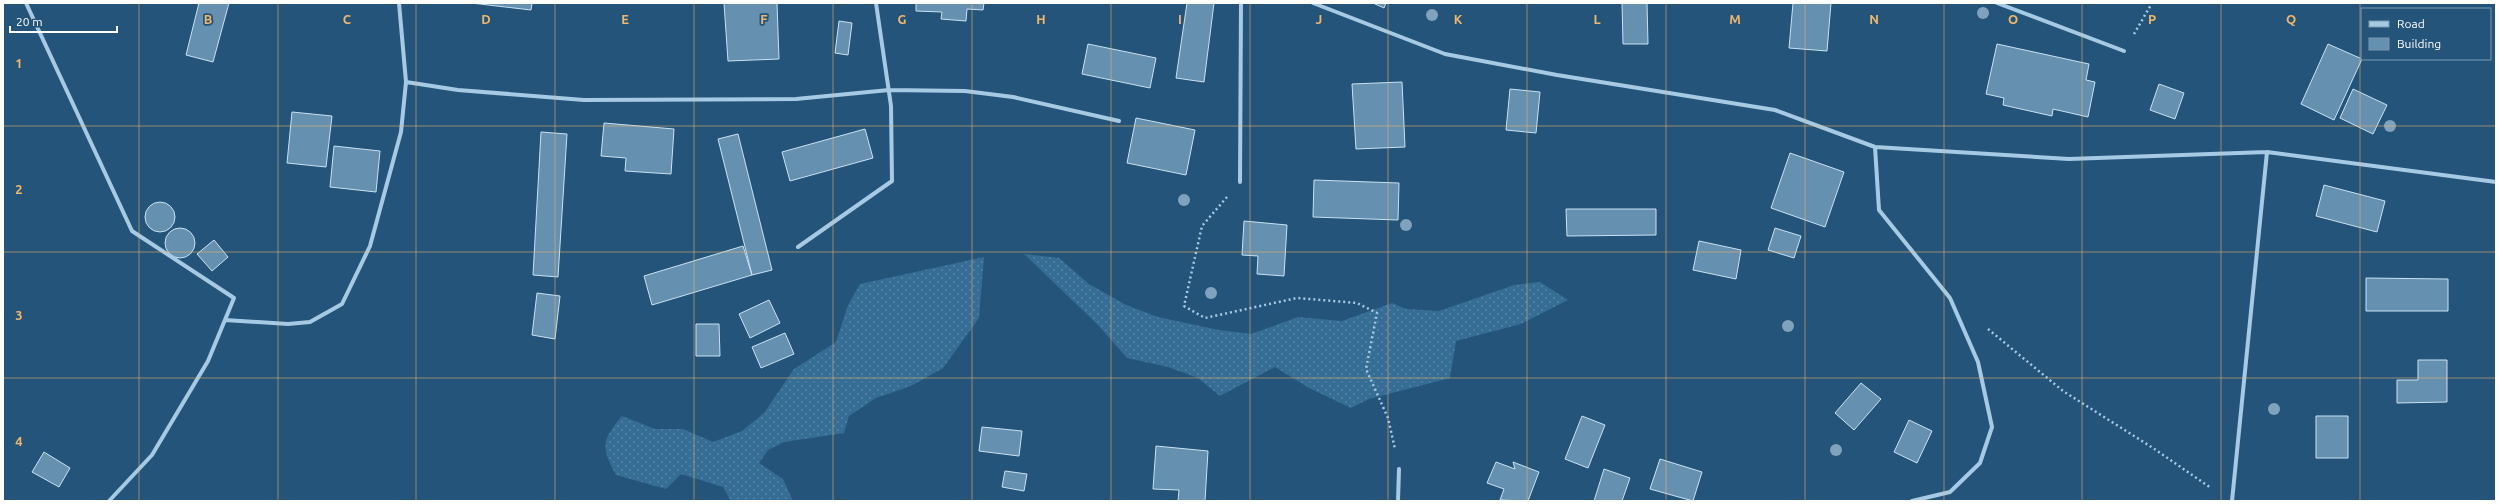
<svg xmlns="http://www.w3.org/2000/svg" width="2499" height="504" font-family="Ubuntu,sans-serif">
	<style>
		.grass { fill: url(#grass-dots) }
		.building { fill: #6590af; stroke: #cae2f3 }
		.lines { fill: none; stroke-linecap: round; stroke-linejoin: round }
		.path { stroke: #a7cae4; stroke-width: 2.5; stroke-dasharray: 2 3; stroke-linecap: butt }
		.street { stroke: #a7cae4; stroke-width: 4 }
		.tree { fill: #7fa2bd }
		.grid { fill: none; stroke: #eeb76b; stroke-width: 1; stroke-opacity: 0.55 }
		.grid-label { font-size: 13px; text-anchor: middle; font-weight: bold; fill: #eeb76b; stroke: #24547a; stroke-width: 3.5; stroke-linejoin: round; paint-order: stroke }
	</style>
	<defs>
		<pattern id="grass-dots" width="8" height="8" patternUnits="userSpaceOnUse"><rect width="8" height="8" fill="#356d95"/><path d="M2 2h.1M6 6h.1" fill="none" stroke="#5383a5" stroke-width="1.8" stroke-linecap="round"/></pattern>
	</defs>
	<rect width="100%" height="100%" fill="#24547a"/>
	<path class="grass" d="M1024,254l35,4 30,26 37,21 32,12 61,13 32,4 47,-17 44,4 50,-18 14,6 33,2 75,-26 26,-3 28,18 -47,24 -65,17 -6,37 -81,21 -18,9 -42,-20 -34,-21 -55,29 -22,-18 -30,-11 -41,-9 -29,-33z
		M984,257l-5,61 -36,50 -32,18 -35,12 -27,18 -5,17 -60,9 -16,8 -9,13 24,16 10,22h-62l-8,-14 -42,-13 -15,15 -50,-14c-15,-28 -15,-34 6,-59l33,13h28l30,13 29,-11 22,-18 30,-44 42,-27 12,-37 12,-21z"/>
	<path class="building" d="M199,3h30l-16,59 -27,-7z
		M471,3h61l-1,7z
		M724,3h53l2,56 -51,2z
		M916,3h68l-1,7 -16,-1 -1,12 -25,-2 1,-7 -26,-1z
		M1187,3h27l-10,79 -28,-4z
		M1373,3h13l-2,5z
		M1622,3h25l1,41h-25z
		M1793,3h38l-4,48 -38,-3z
		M839,21l13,2 -4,32 -13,-2z
		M1088,44l68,14 -6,30 -68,-14z
		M1997,44l92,20 -3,16 9,2 -7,35 -35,-8 -1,7 -49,-11 1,-7 -18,-4z
		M2328,44l34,15 -28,61 -33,-16z
		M1402,82l3,65 -49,2 -4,-65z
		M2159,84l25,9 -9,26 -25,-9z
		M1510,89l30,3 -4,41 -30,-3z
		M2353,89l34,16 -14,29 -33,-16z
		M292,112l40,4 -6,51 -39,-4z
		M1136,118l59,12 -9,45 -59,-12z
		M604,123l70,6 -3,45 -46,-3 1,-13 -25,-2z
		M865,129l8,29 -83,23 -8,-29z
		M541,132l26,2 -9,143 -25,-2z
		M738,134l34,136 -20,5 -34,-136z
		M334,146l46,5 -4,41 -46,-5z
		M1790,153l54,19 -19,55 -54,-19z
		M1314,180l85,3 -1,37 -85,-3z
		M2324,185l61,16 -8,31 -61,-16z
		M145 217a15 15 0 1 1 30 0a15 15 0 1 1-30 0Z
		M1566,209h90v26l-89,1z
		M1244,221l43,4 -3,51 -27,-2 1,-18 -16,-1z
		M1775,228l26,8 -7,22 -26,-8z
		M165 243a15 15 0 1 1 30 0a15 15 0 1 1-30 0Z
		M214,240l14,17 -16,14 -15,-17z
		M1699,241l42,9 -5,29 -43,-9z
		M743,246l9,29 -100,30 -8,-29z
		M2366,278l82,1v32h-82z
		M537,293l23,3 -5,43 -23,-4z
		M769,300l11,23 -30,15 -11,-24z
		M696,324h23l1,32h-24z
		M785,333l9,21 -33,14 -9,-21z
		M2418,360h29v42l-50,1v-23h21z
		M1861,383l20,16 -27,31 -19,-17z
		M1582,416l23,9 -17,43 -23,-9z
		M2316,416h32v42h-32z
		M1909,420l23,11 -15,32 -23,-11z
		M982,427l40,4 -3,25 -40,-5z
		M1156,446l52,5 -3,50h-27l1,-11 -26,-1z
		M44,452l26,16 -11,19 -27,-15z
		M1660,459l42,13 -9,29 -43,-12z
		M1496,462l19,7 -2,-7 26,10 -11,29 -28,-1 4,-11 -17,-6z
		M1604,469l26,9 -8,23h-28z
		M1005,471l22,3 -3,17 -22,-4z"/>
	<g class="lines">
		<path class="path" d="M2134,34l18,-31
			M1227,197l-25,29 -18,80 21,12 92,-20 60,5 20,10 -11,56 22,49 7,31
			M1988,329l75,62 90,57 58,40"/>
		<path class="street" d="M26,3l106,228 102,67 -26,63 -56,94 -43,46
			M399,3l7,79 52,8 126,10 212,-1 93,-9 76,1 48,6 106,24
			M1313,3l132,51 112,21 218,35 100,37 194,12 198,-7 229,30
			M1997,3l127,48
			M1875,147l4,63 71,88 28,64 14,65 -12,36 -30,29 -38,9
			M1240,182l1,-179
			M798,247l94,-66 -1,-75 -15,-103
			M225,320l63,4 22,-2 32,-18 28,-58 31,-114 5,-50
			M1398,501l1,-32
			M2232,501l35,-349"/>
	</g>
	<g class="tree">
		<circle cx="1983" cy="13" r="6"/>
		<circle cx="1432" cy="15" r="6"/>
		<circle cx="2390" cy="126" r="6"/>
		<circle cx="1184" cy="200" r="6"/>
		<circle cx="1406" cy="225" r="6"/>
		<circle cx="1211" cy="293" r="6"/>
		<circle cx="1788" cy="326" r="6"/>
		<circle cx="2274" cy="409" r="6"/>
		<circle cx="1836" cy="450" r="6"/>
	</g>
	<path class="grid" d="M139,3v498M278,3v498M416,3v498M555,3v498M694,3v498M833,3v498M972,3v498M1111,3v498M1250,3v498M1388,3v498M1527,3v498M1666,3v498M1805,3v498M1944,3v498M2082,3v498M2221,3v498M2360,3v498M3,126h2493M3,252h2493M3,378h2493"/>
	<g class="grid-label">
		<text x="208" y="24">B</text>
		<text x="347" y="24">C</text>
		<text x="486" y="24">D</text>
		<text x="625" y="24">E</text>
		<text x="764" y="24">F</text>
		<text x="902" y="24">G</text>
		<text x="1041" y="24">H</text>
		<text x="1180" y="24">I</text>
		<text x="1319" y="24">J</text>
		<text x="1458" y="24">K</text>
		<text x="1597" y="24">L</text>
		<text x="1735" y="24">M</text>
		<text x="1874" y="24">N</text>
		<text x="2013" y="24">O</text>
		<text x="2152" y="24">P</text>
		<text x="2291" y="24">Q</text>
		<text x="19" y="68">1</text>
		<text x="19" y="194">2</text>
		<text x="19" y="320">3</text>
		<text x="19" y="446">4</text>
	</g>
	<rect width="2499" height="504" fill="none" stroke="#ffffff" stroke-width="8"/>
	<rect x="2361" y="8" width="130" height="52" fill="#24547a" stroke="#7c98af"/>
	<rect x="2369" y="21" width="20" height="6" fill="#a7cae4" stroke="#7c98af"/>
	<text x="2397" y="28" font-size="12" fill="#ffffff">Road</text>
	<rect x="2369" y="38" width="20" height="12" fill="#6590af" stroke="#7c98af"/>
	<text x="2397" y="48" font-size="12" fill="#ffffff">Building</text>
	<path d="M10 26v6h107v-6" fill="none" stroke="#ffffff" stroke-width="2"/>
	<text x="16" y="26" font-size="12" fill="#ffffff" stroke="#24547a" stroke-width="3" paint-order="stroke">20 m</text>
</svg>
